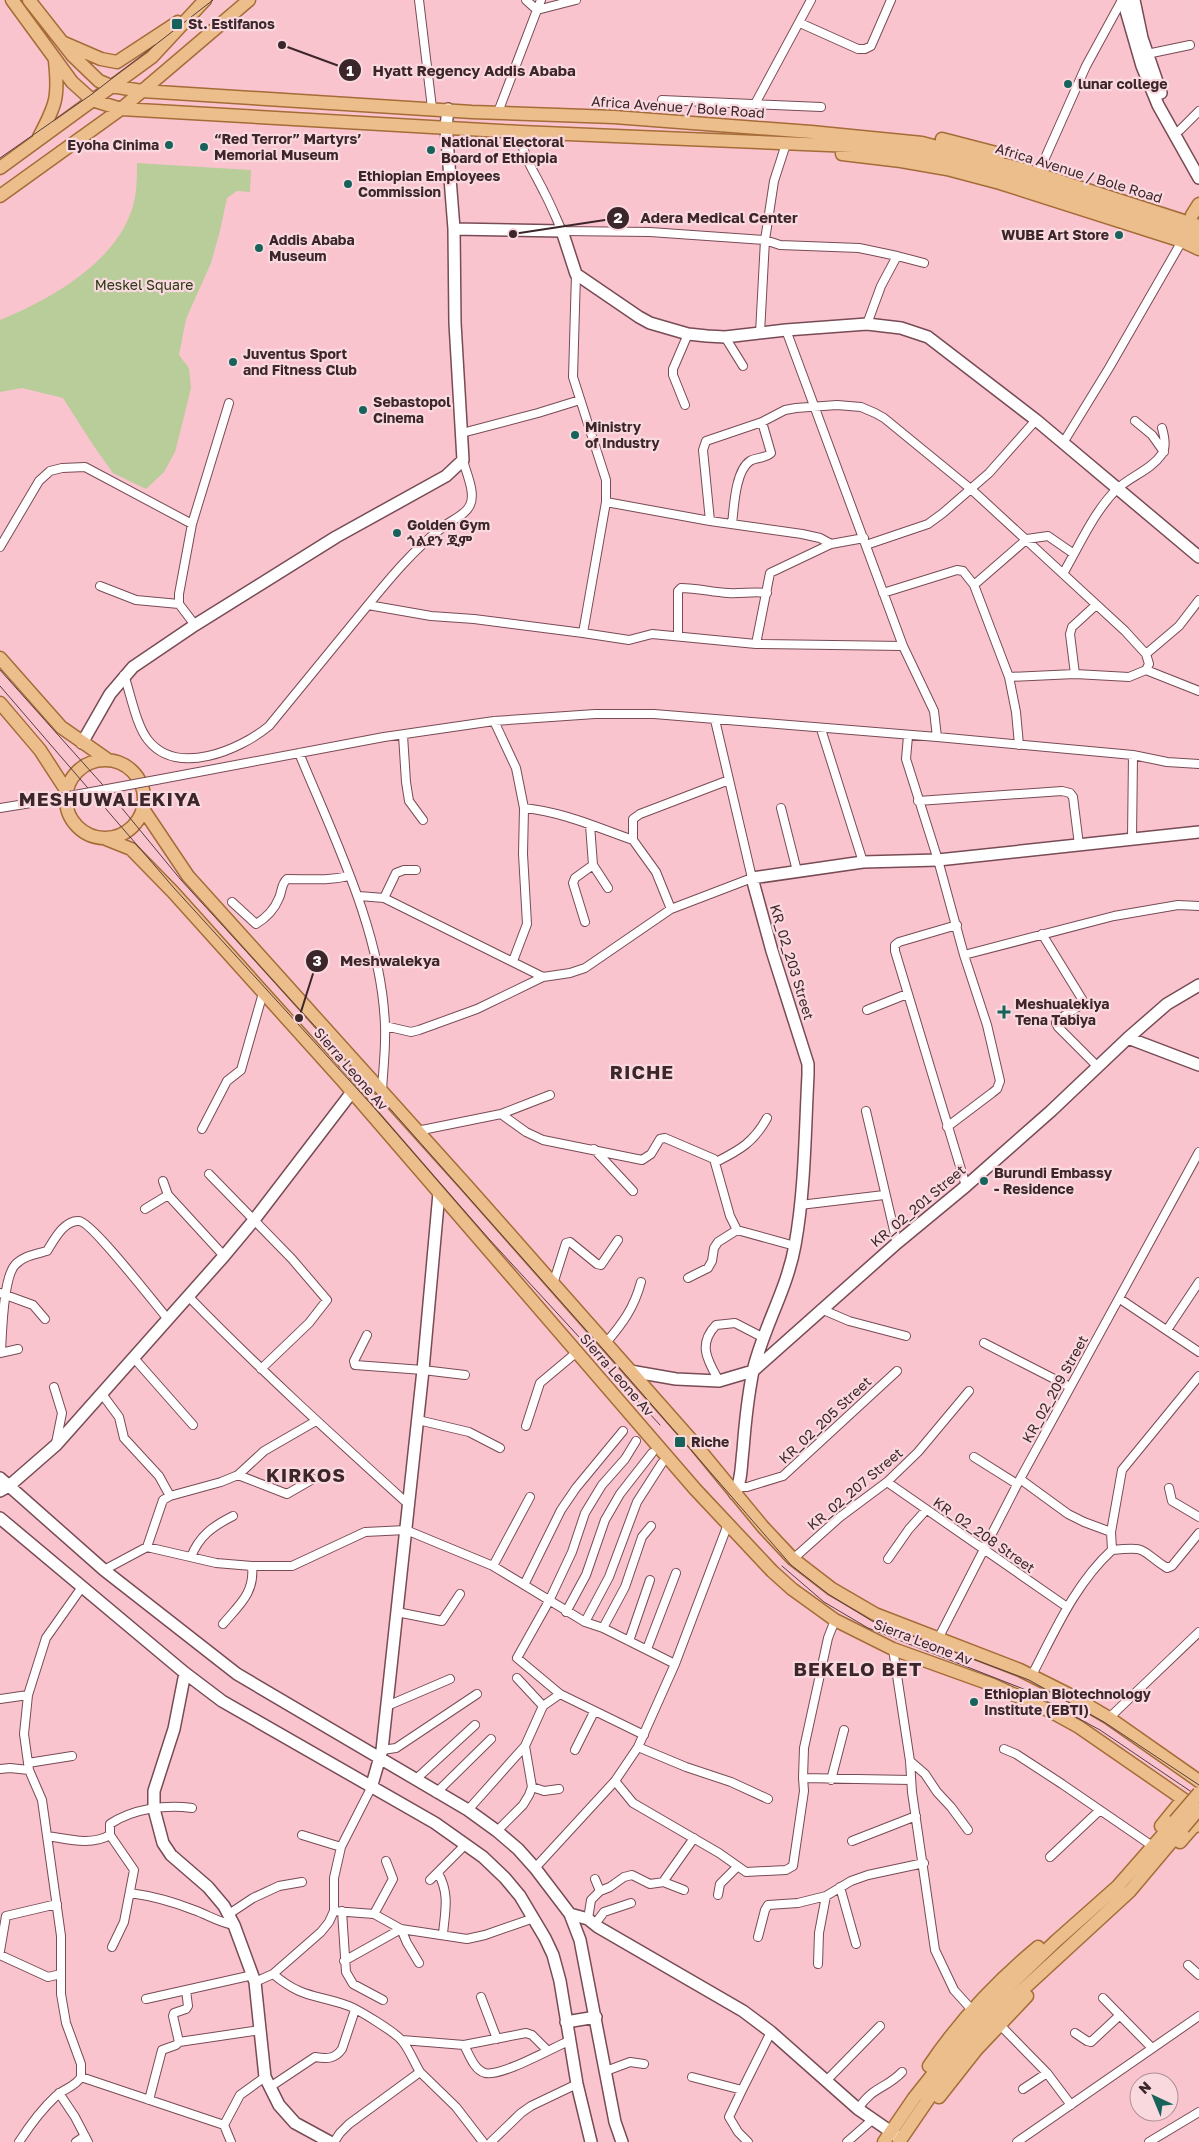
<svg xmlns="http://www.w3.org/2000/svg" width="1199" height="2142" font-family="'Golos Text','Noto Sans Ethiopic',sans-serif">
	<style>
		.green { fill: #b9cd9a }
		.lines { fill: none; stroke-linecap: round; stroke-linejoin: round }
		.street-casing { stroke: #784b55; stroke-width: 10 }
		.secondary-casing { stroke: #784b55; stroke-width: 14 }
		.primary-casing { stroke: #a56c37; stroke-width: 15 }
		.street { stroke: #fff; stroke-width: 8 }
		.secondary { stroke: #fff; stroke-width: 11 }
		.primary { stroke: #ebbe8b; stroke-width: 12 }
		.tram { stroke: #573d43; stroke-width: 1 }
		.street-bridge-casing { stroke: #784b55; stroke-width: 10; stroke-linecap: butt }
		.primary-bridge-casing { stroke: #a56c37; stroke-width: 15; stroke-linecap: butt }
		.street-bridge { stroke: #fff; stroke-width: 8 }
		.primary-bridge { stroke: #ebbe8b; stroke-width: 12 }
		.poi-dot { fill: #17635c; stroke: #f9d8de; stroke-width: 2 }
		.labels { text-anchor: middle; stroke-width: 4.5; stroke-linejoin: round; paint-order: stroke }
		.poi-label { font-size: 14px; font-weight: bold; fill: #3b262b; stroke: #f9d8de; text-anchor: start }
		.street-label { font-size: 14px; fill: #3b262b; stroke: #f9d8de }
		.park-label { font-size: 14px; fill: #2c3816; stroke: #f9d8de }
		.district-label { font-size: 19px; font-weight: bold; letter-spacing: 1px; fill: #3b262b; stroke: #f9d8de }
		.leader { fill: none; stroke: #3b262b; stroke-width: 2 }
		.callout-dot { fill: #3b262b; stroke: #f9d8de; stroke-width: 2 }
		.mark-label { font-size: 15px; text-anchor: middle; font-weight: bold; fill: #fff }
		.callout-label { font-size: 15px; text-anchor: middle; font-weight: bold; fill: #3b262b; stroke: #f9d8de; stroke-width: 4.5; stroke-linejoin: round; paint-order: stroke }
	</style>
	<rect width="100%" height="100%" fill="#fac4cf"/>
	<path class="green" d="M137,163l114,7 -1,22 -13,-1 -10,7 -7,33 -9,32 -25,56 -7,36 10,13 2,20 -6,25 -10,39 -11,20 -18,17 -33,-16 -20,-28 -30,-47 -41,-10 -22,4v-72c49,-20 112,-55 131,-108 6,-15 6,-33 6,-49z"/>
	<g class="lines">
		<g class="street-casing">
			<path id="street" d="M419,0l13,108
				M541,0l-4,10 39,-10
				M800,23l58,26h7l6,-3 20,-46
				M1147,54l43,-9
				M662,100l159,7
				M755,104l56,-104
				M498,112l39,-102 -11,-10
				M1180,130l19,-19
				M520,132c2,24 14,39 24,60 7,13 12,26 18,39l88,1 115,8 15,5 79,3 38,8 -16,30 -14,38
				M1041,167l45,-101 36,-66
				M897,256l27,7
				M760,333l5,-93 9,-59 12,-37
				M725,337l18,29
				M685,405l-12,-30v-6l15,-35
				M1135,421l17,14 12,17
				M462,433l76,-20 42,-13
				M1063,443l46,-75 73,-127
				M606,502l104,19 92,13 18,4 11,6 33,-6
				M710,521l-7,-71 3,-9 56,-19 23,-12 11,-2 41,-3 24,2 14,6 9,5 88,72 153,141 21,23 3,10 -3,6
				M732,524c2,-16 3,-53 18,-63 6,-4 15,-2 21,-8l-9,-31
				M866,545l62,-21 15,-11 46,-40 47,-53
				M0,547l39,-66 11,-10 12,-3 23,-1 107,57
				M1064,572c15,-26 31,-62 53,-83 14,-13 34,-19 45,-35 5,-7 2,-19 0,-26
				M974,585l53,-46 21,-3 26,18
				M100,586l36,14 43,4
				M883,593l74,-23 6,1 11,14 35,92
				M368,605c23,-28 46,-56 75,-78 8,-7 23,-12 27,-22 6,-12 -4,-32 -7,-45
				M195,625l-16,-21v-10l13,-70 37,-121
				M583,633l46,7 23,-6 104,10 147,2 -117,-316
				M678,636v-45l3,-3c16,0 31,4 47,5 13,1 26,-2 39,0
				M756,644l14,-71 61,-29
				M903,646l31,65 3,26
				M1146,654l33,-28 20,-26
				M1075,674l-5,-40 2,-7 24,-22
				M124,675c7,20 12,50 24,65 29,37 92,10 121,-14l99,-121 63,11 43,3 109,14 23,-131v-22l-33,-103 3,-103
				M494,721l22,47 8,40 -1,46 4,70 -14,37
				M821,729l42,133
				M403,735l3,47 3,19 14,19
				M908,736l-2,23 32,101 26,95 23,70 13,56 -3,8 -5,4 -45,34
				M1019,745l-3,-33 -7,-35 66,-3 54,3 17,-7 53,21
				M299,753c35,85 83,180 86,273 1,22 -2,44 -3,65
				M156,780l228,-43 110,-16 101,-7h59l283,23 196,18 34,7 32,2
				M918,801l144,-10 8,2 3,4 6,48
				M0,808l37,-6
				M524,808c39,4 72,19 109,32
				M781,808l16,63
				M1132,839l1,-84
				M593,865l15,23
				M359,896l25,2 159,79 27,-4 15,-5 86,-59 81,-31 -37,-158
				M384,898l12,-25 8,-3h12
				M232,902l24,22c10,-6 19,-16 23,-26 3,-6 2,-14 8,-19 22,0 41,2 62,-3
				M671,909l-15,-37 -23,-32v-21l7,-5 89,-34
				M585,922l-12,-39 2,-5 18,-13 -3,-40
				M957,925l-58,17 -4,3v6l71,235
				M1042,934l40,65v5l-24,16 -2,3 2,4 40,40
				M964,955l150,-39 64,-11 21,1
				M867,1010l40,-16
				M385,1026l26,6 8,-2 58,-21 66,-32
				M866,1111l31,132
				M501,1114l49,-19
				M202,1129l25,-48 14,-11 22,-77
				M417,1131l84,-17 25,18 17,8 99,20 9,-6 9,-15 5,-1 49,21 16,57 7,14 58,16
				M594,1149l39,42
				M716,1162c24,-12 38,-20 51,-44
				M209,1174l83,85 35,41 -18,23 -48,46
				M163,1181l5,14 56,61
				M800,1205l84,-10
				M145,1209l23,-14
				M688,1278l20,-10 4,-7 2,-13 4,-6 19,-12
				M553,1284l13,-41 4,-1 27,22 4,1 17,-25
				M0,1293l33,12 12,14
				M188,1296c71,73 145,140 220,208
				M1120,1299l79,53
				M821,1309l28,12 57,15
				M1167,1330l32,-48
				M367,1335l-13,26 1,4 68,5 42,5
				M984,1343l86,44
				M605,1344c18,-21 29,-36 36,-62
				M1,1352c1,-19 2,-74 14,-87 8,-9 21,-11 32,-14 7,-11 17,-31 32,-30 12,0 76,83 88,97
				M0,1353l18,-4
				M133,1357l60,68
				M719,1381c-11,-20 -22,-36 -3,-56l19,-2 29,15
				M54,1387l8,26 -6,30
				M102,1394l17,23 5,21 35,38 11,20
				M418,1420l51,12 31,16
				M526,1426l14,-43 37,-31
				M636,1441l-11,18 -23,26 -17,28 -13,39 -23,49 -32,57 43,36 84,41
				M974,1457l43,27
				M238,1475l49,19 26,-15
				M1020,1479l48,35 16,8 27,10
				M887,1482l180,125
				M739,1487h8l36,-11 114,-105
				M1169,1488l3,13 27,16
				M147,1547l16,-47 7,-4 51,-14 17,-7 26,-24 52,-30
				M1112,1550c37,-4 27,0 55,18l5,-2 27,-33
				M191,1557c8,-21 22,-31 42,-41
				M793,1559l47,-42 47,-35 31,-30 51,-61
				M888,1559l21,-30 17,-19
				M493,1566l37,-69
				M104,1570l43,-23 69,16 36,3h40l73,-34 41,-2 87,36 92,56 18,6 72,36
				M524,1585l37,-75 15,-22 47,-57
				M397,1612l45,9 18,-27
				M566,1612l20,-37 19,-55 15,-26 32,-41
				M585,1622l24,-45 28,-75 25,-39
				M223,1624c16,-19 32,-31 29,-58
				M603,1628l22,-41 17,-50 9,-11
				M938,1639l82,-160 179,-327
				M629,1641l21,-61
				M647,1649l29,-76
				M893,1649l17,112 2,31 23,158 19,40 18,20
				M1032,1675c23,-44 43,-91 80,-125l-1,-18 11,-62 77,-94
				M517,1678l26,28
				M0,1699l28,-4
				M387,1706l63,-27
				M1109,1718l90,-86
				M638,1747l48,20 45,15 37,17
				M1004,1749l12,5 46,30 86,59
				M382,1750l14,-2 81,-54
				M575,1750l19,-38
				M910,1761l15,13 12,18 14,15 17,23
				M28,1763l44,-7
				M0,1769l10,-1 19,2
				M803,1778l1,-30 24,-110 7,-18
				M415,1780l60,-55
				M831,1780l13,-50
				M615,1781l18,22 86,50 27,19 40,-2 7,-4 11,-75 -1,-13 108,2
				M532,1787l12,4 15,-2
				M436,1793l55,-54
				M468,1810l57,-64
				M497,1831l26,-26 6,-10 3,-8 -7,-41 18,-40 17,-12
				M302,1835l39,12
				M48,1836c20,3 43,10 62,-1
				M852,1841l64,-25
				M1050,1857l50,-47
				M535,1868l80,-87 23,-34 37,-83 53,-140
				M438,1873c12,21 7,38 5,61
				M430,1880l36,-36
				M840,1887l16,57
				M684,1890l-18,-7 -1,-4 29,-41
				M600,1891l10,-4 14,-10 8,-2 18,9 14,-2
				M130,1893c22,3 44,9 64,17 14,5 26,13 40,15
				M718,1895l2,-11 17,-17
				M334,1911l40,3 27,15 66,10 18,-4 49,-17
				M342,1911l4,61 7,12 30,16
				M229,1914l24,-16 26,-12 23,-4
				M374,1914l19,-35 -7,-18
				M588,1919l3,-19 9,-9 -5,-12
				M595,1924l9,-12 27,-9
				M758,1937l7,-27 3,-5 30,-2 28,-7 25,-15 17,-6 56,-12
				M112,1947l12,-25 10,-52 -24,-35v-11c22,-15 56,-20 82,-16
				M0,1951l6,-35 51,-12
				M0,1955l48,22 13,-3
				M344,1961l57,-32 6,14 12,20
				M818,1964l1,-31 7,-37
				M1188,1965l11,10
				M273,1974c29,24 40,20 73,31 10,3 51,28 57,37 7,9 11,20 17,30
				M255,1982l18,-8 48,-42 8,-10 5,-11v-33l7,-31 30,-59
				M481,1997l16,42
				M1103,1998l49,50
				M146,1999l107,-24
				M999,2024l48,49 24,32
				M1075,2033l12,8 4,1 29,-27
				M402,2040l62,5
				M179,2042l-6,-26 1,-3 12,-4 2,-3 -2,-16
				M547,2050l-15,-15 -6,-2 -62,12c5,9 10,25 21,28 16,4 67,-25 84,-32
				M606,2071l24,-9 14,2
				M81,2077l143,48 7,17
				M692,2077l50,13 29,-58
				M826,2081l54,-55
				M270,2087l45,-30c12,2 20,2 27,-8l13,-39
				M1023,2089l24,-16
				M742,2090l-13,27 9,15 10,10
				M59,2093l16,24 13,25
				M149,2100l13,-50 14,-5 3,-3 81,-12
				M858,2109c15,-23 28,-20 44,-37
				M224,2125l16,-30 25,-18
				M19,2142c11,-17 23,-33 37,-46 9,-8 19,-9 25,-19v-13l-15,-41 -5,-29v-58l-19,-136 -13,-30 -5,-36 4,-39 18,-57 36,-51
				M76,2142l9,-6
				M334,2142l6,-9 9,-9 71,-52 36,35 27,35
				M491,2142l30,-29 10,-7 46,-22
				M847,2142l25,-22
				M1017,2142l182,-126
				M1149,2142l50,-30"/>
		</g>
		<g class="secondary-casing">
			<path id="secondary" d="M1123,0l19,66 16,39 41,73
				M1134,0l8,38 19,55
				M454,229l108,2 14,43 63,43 11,6 38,11 19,2 18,1 61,-7 81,-6 34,4 27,9 108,83 163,137
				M82,743l28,-49 23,-27 62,-42 141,-88 110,-61 17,-16 -8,-137 -1,-94 -8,-102 2,-18
				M1128,1038l71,27
				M630,1371l46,8 43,2 34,-10 144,-128 69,-57 85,-75 77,-73 39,-34 32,-19
				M0,1478l104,92 133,104 231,136 29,21 21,18 17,19 35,46 10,26 35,182 7,20
				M0,1491l9,-5 47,-41 168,-189 30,-36 98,-128
				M735,1494c7,-14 6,-29 8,-44 2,-26 5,-54 10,-79 10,-43 34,-81 42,-126 10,-55 10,-114 13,-170v-11l-36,-113 -20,-73 111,-16 75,-2 261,-28
				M0,1518l185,155 37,28 213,122 48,34 22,21 15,18 25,42 8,17 7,26 17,103 14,58
				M185,1673l-11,56 -20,62v18l9,34 8,12 37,32 16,19 10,19 21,57 10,95 14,28 16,18 35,19
				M371,1788l11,-38 41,-380 16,-177
				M570,1914l18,5 10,8 145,84 28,21 87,77 39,27
				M566,2022l30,-5"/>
		</g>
		<g class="primary-casing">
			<path id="primary" d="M12,0l60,82 20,18 29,9 399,23 356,15 53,8 45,11 225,71
				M29,0l44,56 26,25 12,5 31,5 330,21 142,5 197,15 111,11 103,27 174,56
				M64,43l37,16 16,3 61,-40
				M39,137c17,-32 20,-40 16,-76
				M942,139l58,15
				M842,154l59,7 46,8 53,14 182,58 17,8
				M0,168l152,-111 53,-57
				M0,196l121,-87 128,-109
				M1192,215l7,-11
				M0,658l61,69 47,33
				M0,703l40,47 26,40
				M66 799a39 39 0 1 1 78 0a39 39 0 1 1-78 0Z
				M143,809l45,67 279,310 227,257 69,84 30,32 39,30 43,25 145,56 50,25 39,23 90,63
				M106,839l25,10 42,43 169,188 353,409 77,82 20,18 43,31 58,29 100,36 57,26 29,16 120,83
				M1161,1826l22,-27
				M1180,1842l13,-15 6,-2
				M929,2066c31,-46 67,-84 109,-119
				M939,2097l37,-47 51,-54
				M884,2142l30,-44 70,-88 72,-69 62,-55 57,-65
				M899,2142l43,-63 50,-61 138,-127 53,-63"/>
		</g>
		<use href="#street" class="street"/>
		<use href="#secondary" class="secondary"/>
		<use href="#primary" class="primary"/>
		<path class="tram" d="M0,158l92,-64 121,-94
			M0,670l102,114 79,96 196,214 248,280 166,191 37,29 44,27 157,59 75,42 95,63
			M0,686l174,202 196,215 119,136 171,186
			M782,1566l42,36 44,26 158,62 74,40 99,67"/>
		<g class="street-bridge-casing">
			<path id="street-bridge" d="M37,802l119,-22"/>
		</g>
		<g class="primary-bridge-casing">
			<path id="primary-bridge" d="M1175,1821l24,-28
				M1183,1828l16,-19"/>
		</g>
		<use href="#street-bridge" class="street-bridge"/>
		<use href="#primary-bridge" class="primary-bridge"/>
	</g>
	<g class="poi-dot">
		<rect x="171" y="18" width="12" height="12" rx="2.5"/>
		<circle cx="1068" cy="84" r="5"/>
		<circle cx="169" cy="145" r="5"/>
		<circle cx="204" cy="147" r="5"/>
		<circle cx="431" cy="150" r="5"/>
		<circle cx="348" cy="184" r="5"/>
		<circle cx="1119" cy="235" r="5"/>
		<circle cx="259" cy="248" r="5"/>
		<circle cx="233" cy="362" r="5"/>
		<circle cx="363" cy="410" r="5"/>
		<circle cx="575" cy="435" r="5"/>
		<circle cx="397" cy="533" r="5"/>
		<path d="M1001.5 1004.5h5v5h5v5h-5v5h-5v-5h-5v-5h5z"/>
		<circle cx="984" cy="1181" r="5"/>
		<rect x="674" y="1436" width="12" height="12" rx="2.5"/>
		<circle cx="974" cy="1702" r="5"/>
	</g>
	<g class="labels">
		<g class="poi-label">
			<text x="188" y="29">St. Estifanos</text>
			<text x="1078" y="89">lunar college</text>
			<text x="214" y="144">“Red Terror” Martyrs’<tspan x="214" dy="16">Memorial Museum</tspan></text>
			<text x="441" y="147">National Electoral<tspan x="441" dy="16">Board of Ethiopia</tspan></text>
			<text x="159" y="150" text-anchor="end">Eyoha Cinima</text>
			<text x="358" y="181">Ethiopian Employees<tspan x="358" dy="16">Commission</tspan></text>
			<text x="1109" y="240" text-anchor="end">WUBE Art Store</text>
			<text x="269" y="245">Addis Ababa<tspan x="269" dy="16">Museum</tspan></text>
			<text x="243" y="359">Juventus Sport<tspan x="243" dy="16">and Fitness Club</tspan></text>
			<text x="373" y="407">Sebastopol<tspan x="373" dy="16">Cinema</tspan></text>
			<text x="585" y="432">Ministry<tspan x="585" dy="16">of Industry</tspan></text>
			<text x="407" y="530">Golden Gym<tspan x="407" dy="16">ጎልደን ጂም</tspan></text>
			<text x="1015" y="1009">Meshualekiya<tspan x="1015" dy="16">Tena Tabiya</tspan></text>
			<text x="994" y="1178">Burundi Embassy<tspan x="994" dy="16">- Residence</tspan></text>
			<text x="691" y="1447">Riche</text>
			<text x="984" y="1699">Ethiopian Biotechnology<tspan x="984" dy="16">Institute (EBTI)</tspan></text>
		</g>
		<g class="street-label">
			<text transform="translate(678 107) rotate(4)" y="5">Africa Avenue / Bole Road</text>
			<text transform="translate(1079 173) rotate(17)" y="5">Africa Avenue / Bole Road</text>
			<text transform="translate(792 962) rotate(73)" y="5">KR_02_203 Street</text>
			<text transform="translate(351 1069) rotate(49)" y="5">Sierra Leone Av</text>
			<text transform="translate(918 1206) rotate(-40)" y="5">KR_02_201 Street</text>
			<text transform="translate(617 1375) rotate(49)" y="5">Sierra Leone Av</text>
			<text transform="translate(1055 1389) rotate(-61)" y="5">KR_02_209 Street</text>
			<text transform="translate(825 1420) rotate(-43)" y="5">KR_02_205 Street</text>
			<text transform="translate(855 1489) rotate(-40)" y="5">KR_02_207 Street</text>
			<text transform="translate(984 1535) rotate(35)" y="5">KR_02_208 Street</text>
			<text transform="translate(923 1642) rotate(21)" y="5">Sierra Leone Av</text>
		</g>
		<g class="park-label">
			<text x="144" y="290">Meskel Square</text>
		</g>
		<g class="district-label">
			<text x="110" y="806">MESHUWALEKIYA</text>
			<text x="642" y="1079">RICHE</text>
			<text x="306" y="1482">KIRKOS</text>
			<text x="858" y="1676">BEKELO BET</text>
		</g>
	</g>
	<path class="leader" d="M282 45L350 70M513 234L618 218M299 1018L317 961"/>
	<g class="callout-dot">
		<circle cx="282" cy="45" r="5"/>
		<circle cx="513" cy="234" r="5"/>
		<circle cx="299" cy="1018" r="5"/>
		<circle cx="350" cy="70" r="12"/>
		<circle cx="618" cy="218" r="12"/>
		<circle cx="317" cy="961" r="12"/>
	</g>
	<g class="mark-label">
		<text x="350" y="76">1</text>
		<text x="618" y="223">2</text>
		<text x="317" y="966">3</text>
	</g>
	<g class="callout-label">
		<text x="474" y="76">Hyatt Regency Addis Ababa</text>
		<text x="719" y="223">Adera Medical Center</text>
		<text x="390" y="966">Meshwalekya</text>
	</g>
	<g transform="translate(1154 2097) rotate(316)"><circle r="24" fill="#f9d8de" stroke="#ad9196"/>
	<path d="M0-4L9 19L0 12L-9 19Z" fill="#17635c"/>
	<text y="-8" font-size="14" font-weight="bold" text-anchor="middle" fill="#3b262b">N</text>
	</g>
</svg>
